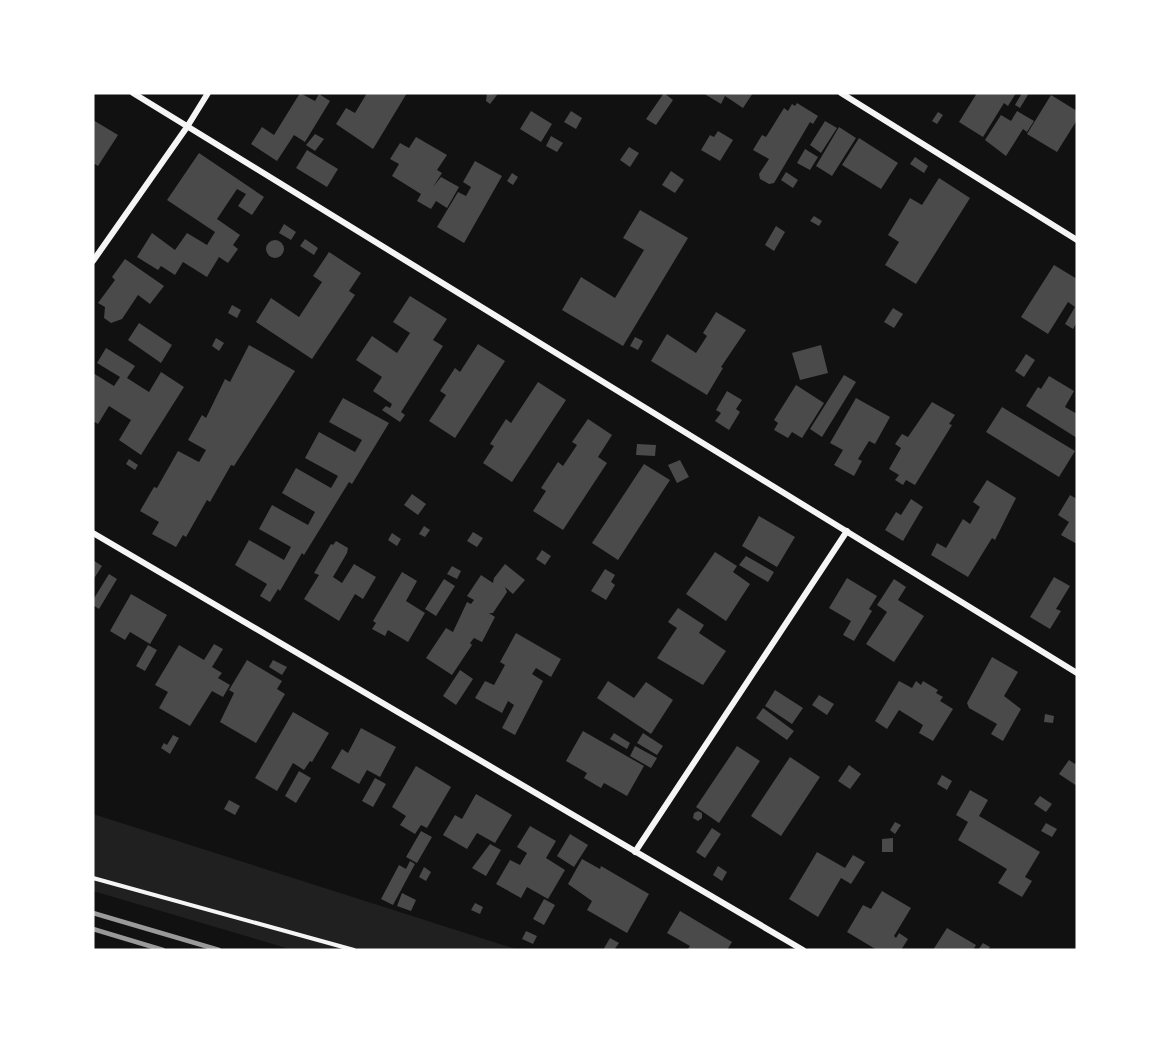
<svg xmlns="http://www.w3.org/2000/svg" width="1170" height="1043" font-family="'Source Sans 3',sans-serif">
	<style>
		.green { fill: #202020 }
		.building { fill: #4a4a4a }
		.lines { fill: none; stroke-linecap: round; stroke-linejoin: round }
		.path { stroke: #f5f5f5; stroke-width: 4 }
		.minor { stroke: #f5f5f5; stroke-width: 6 }
		.rail { stroke: #9a9a9a; stroke-width: 4.5 }
	</style>
	<rect width="100%" height="100%" fill="#111"/>
	<path class="green" d="M93,814l426,136h-226l-200,-59z"/>
	<path class="building" d="M300,93l15,8 4,-7 11,7 -25,41 -11,-7 -17,26 -26,-17 11,-17 12,8z
		M367,93h40l-34,56 -37,-25 10,-16 9,5z
		M487,93l10,2 -7,9 -4,-3z
		M664,93l9,7 -17,25 -10,-6z
		M703,93h50l-10,15 -18,-12 -4,8z
		M977,93h39l-8,13 -4,-3 -21,34 -24,-15z
		M1022,93h7l-9,15 -5,-3z
		M1051,95l26,16v9l-20,32 -30,-18z
		M797,103l21,13 -5,8 -3,-2 -36,61 -5,1 -9,-5 -1,-5 10,-15 -16,-9 9,-15 4,2 18,-29 4,3 4,-7 3,2z
		M531,111l21,13 -11,18 -21,-13z
		M571,111l11,7 -6,11 -12,-7z
		M1017,111l17,10 -7,11 -4,-3 -17,27 -21,-16 16,-25 10,6z
		M938,112l5,3 -6,9 -5,-3z
		M93,120l25,15 -20,31 -5,-3z
		M825,121l12,7 -16,25 -11,-8z
		M839,127l17,11 -24,38 -16,-10z
		M718,131l15,9 -13,21 -19,-11 9,-15 4,2z
		M315,134l9,5 -9,12 -9,-6z
		M551,136l12,7 -6,9 -11,-6z
		M416,137l31,18 -10,15 5,3 -9,14 8,-10 18,10 -12,21 -11,-7 -5,8 -14,-8 4,-7 -29,-18 7,-12 -9,-5 10,-16 9,5z
		M859,138l39,25 -17,26 -39,-24z
		M629,147l10,6 -9,14 -10,-7z
		M805,149l13,8 -8,13 -13,-7z
		M307,150l31,19 -11,18 -31,-19z
		M199,153l65,44 -12,18 -14,-9 8,-12 -9,-5 -20,30 23,16 -7,10 5,4 -10,14 -9,-6 -12,20 -24,-15 -8,13 -14,-9 -3,4 -21,-13 15,-24 23,17 12,-17 20,12 8,-13 -48,-32z
		M915,157l13,9 -4,7 -14,-9z
		M475,161l27,15 -38,67 -27,-16 21,-35 8,4 5,-9 -8,-5z
		M671,171l13,9 -9,13 -13,-8z
		M786,172l12,8 -5,8 -12,-8z
		M512,173l6,4 -5,8 -6,-4z
		M939,178l31,20 -54,86 -31,-19 14,-23 -11,-7 22,-37 12,7z
		M640,210l48,28 -65,108 -61,-36 19,-33 34,21 29,-48 -21,-12z
		M814,216l8,5 -3,5 -9,-5z
		M284,224l12,8 -5,8 -12,-7z
		M776,226l9,6 -11,19 -9,-6z
		M305,239l13,9 -4,7 -14,-9z
		M266 249a9 9 0 1 1 18 0a9 9 0 1 1-18 0Z
		M329,252l32,21 -12,18 6,4 -43,64 -56,-37 15,-24 28,19 23,-35 -9,-6z
		M125,259l39,27 -14,18 -12,-9 -16,24 -11,4 -7,-5 1,-11 -7,-4 17,-23 -3,-3z
		M1054,265l23,14v43l-4,7 -8,-5 10,-17 -7,-5 -20,32 -27,-17z
		M410,296l37,23 -14,21 10,6 -42,66 4,3 -5,7 -18,-12 4,-4 4,2 2,-4 -19,-13 9,-14 -26,-17 16,-24 25,17 13,-20 -17,-11z
		M232,305l9,5 -4,8 -9,-5z
		M893,308l10,6 -9,14 -10,-6z
		M716,312l30,18 -25,37 2,1 -16,27 -56,-34 16,-27 29,19 11,-17 -4,-3z
		M139,323l33,22 -11,18 -33,-23z
		M635,337l8,4 -5,9 -8,-4z
		M216,338l8,5 -5,8 -7,-5z
		M478,344l27,17 -50,77 -26,-17 17,-26 -6,-4 15,-23 5,4z
		M249,345l46,26 -61,95 -3,-1 -21,37 -3,-2 -21,37 -3,-2 -7,12 -24,-13 7,-12 -19,-11 14,-24 3,1 21,-37 21,11 7,-12 -18,-10 14,-25 4,3 19,-39 5,3z
		M821,345l7,28 -28,7 -8,-27z
		M106,348l29,18 -8,12 22,14 12,-20 23,15 -43,68 -22,-15 12,-20 -22,-14 -11,18 -5,-3v-48l21,13 6,-9 -23,-14z
		M1026,354l9,6 -11,17 -9,-6z
		M844,375l12,7 -34,55 -12,-8z
		M1049,376l25,15 -9,16 12,7v24l-51,-32 12,-19 3,2z
		M538,382l28,18 -54,82 -29,-19 11,-17 -4,-2 16,-25 5,4z
		M796,385l28,18 -22,35 -10,-6 -4,6 -14,-8 4,-7 -4,-3z
		M727,391l15,9 -6,9 4,3 -11,18 -14,-9 6,-8 -5,-3z
		M343,398l46,25 -37,61 -3,-2 -45,73 -2,-2 -22,38 -2,-2 -8,13 -10,-6 7,-12 -32,-19 14,-25 35,20 7,-13 -32,-18 13,-24 36,20 7,-13 -33,-19 14,-25 35,20 7,-12 -33,-18 14,-26 36,20 7,-12 -33,-18z
		M856,398l34,19 -15,27 -6,-3 -11,18 4,2 -8,15 -20,-11 9,-15 -13,-7z
		M932,402l23,13 -6,9 3,1 -37,60 -9,-5 -3,5 -8,-5 4,-5 -10,-6 12,-21 -6,-4 7,-10 6,3z
		M1002,407l73,44 -16,26 -73,-45z
		M588,419l24,16 -14,22 9,6 -44,67 -30,-19 13,-20 -5,-3 17,-26 5,4 14,-21 -5,-3z
		M637,444l19,1 -1,11 -19,-1z
		M129,459l9,6 -3,5 -9,-6z
		M680,460l9,17 -12,6 -9,-18z
		M644,464l26,16 -52,80 -26,-17z
		M987,480l29,18 -21,42 -3,-2 -24,39 -37,-22 6,-12 9,5 17,-29 7,5 10,-17 -7,-5z
		M412,494l14,10 -8,11 -14,-10z
		M1070,495l7,4v45l-16,-9 8,-13 -11,-7z
		M911,499l12,8 -20,34 -18,-11 11,-18 5,3z
		M759,516l36,21 -18,30 -35,-21z
		M424,526l6,4 -5,7 -6,-3z
		M473,532l10,6 -6,9 -10,-6z
		M392,533l9,6 -4,7 -9,-6z
		M336,541l12,7 -1,5 -14,24 9,6 12,-19 22,13 -13,22 -8,-5 -16,27 -35,-22 15,-24 -5,-2 17,-29 2,1z
		M542,550l9,6 -6,9 -9,-6z
		M715,552l22,14 -4,6 17,12 -24,37 -40,-27z
		M746,556l28,16 -6,10 -29,-17z
		M93,560l9,6 -9,14z
		M505,564l20,16 -12,14 -8,-7 2,5 -14,21h-4l6,4 -13,25 -8,-4 -4,5 2,2 -20,30 -26,-17 20,-30 7,4 14,-30 4,2 3,-4 -7,-4 14,-21 12,8 1,-5z
		M452,566l9,5 -4,8 -10,-5z
		M605,569l10,6 -4,7 4,3 -9,15 -15,-9z
		M402,572l15,9 -11,20 19,12 -17,29 -20,-12 -3,6 -13,-7 4,-6 -3,-2z
		M109,574l8,5 -18,30 -6,-4v-5z
		M1054,577l16,9 -14,23 5,2 -11,18 -20,-12z
		M847,578l30,18 -8,13 3,2 -18,30 -11,-6 8,-14 -22,-13z
		M444,579l11,7 -19,30 -11,-7z
		M894,579l12,8 -8,13 26,16 -30,46 -28,-18 21,-32 -10,-7z
		M131,594l36,21 -17,29 -20,-12 -5,8 -15,-9z
		M678,608l26,17 -5,8 27,18 -23,34 -46,-27 20,-30 -9,-6z
		M516,633l45,26 -10,18 -15,-9 -4,6 11,7 -28,54 -13,-7 12,-23 -6,-4 -6,12 -27,-15 10,-17 9,4 11,-20 -5,-3z
		M214,644l9,5 -11,18 10,6 -4,5 12,7 -7,12 -11,-6 -22,35 -31,-18 9,-16 -13,-7 24,-40 25,15z
		M148,645l9,5 -12,21 -9,-5z
		M992,657l26,15 -14,24 17,13 -18,32 -12,-7 6,-10 -28,-16 -2,-5z
		M247,660l35,21 -5,8 8,5 -29,49 -36,-21 14,-29 -5,-3z
		M273,660l14,7 -5,8 -13,-8z
		M460,670l13,9 -17,26 -13,-9z
		M608,681l26,17 12,-16 27,18 -22,34 -54,-36z
		M899,681l13,7 4,-7 5,4 2,-4 15,9 -2,3 7,4 -3,4 13,8 -20,32 -14,-8 4,-8 -24,-15 -12,19 -12,-8z
		M775,690l28,18 -11,16 -27,-18z
		M819,695l15,9 -7,11 -15,-10z
		M763,708l31,23 -7,9 -31,-22z
		M293,712l36,21 -17,29 -2,-1 -6,9 -11,-7 -16,28 -22,-13z
		M1045,714l9,2 -1,7 -9,-1z
		M361,728l35,19 -16,30 -13,-7 -8,14 -28,-16 11,-19 6,4z
		M583,731l61,35 -17,30 -23,-13 -3,5 -17,-10 3,-5 -21,-12z
		M614,733l16,10 -3,6 -17,-10z
		M643,733l20,13 -6,9 -20,-12z
		M173,735l6,3 -9,16 -9,-6 3,-5 3,2z
		M635,746l22,12 -6,10 -21,-12z
		M737,746l23,15 -41,62 -23,-16z
		M790,757l30,20 -39,59 -30,-20z
		M1069,760l6,4 2,-3v25l-18,-12z
		M849,765l12,9 -11,15 -12,-8z
		M416,766l35,21 -24,41 -6,-3 -6,9 -15,-9 6,-9 -14,-9z
		M299,771l12,7 -15,25 -11,-7z
		M942,775l10,6 -5,9 -10,-6z
		M375,778l11,6 -13,23 -11,-6z
		M970,790l18,10 -9,16 61,36 -15,25 7,4 -10,16 -24,-14 9,-14 -49,-29 10,-18 -12,-7z
		M476,794l36,21 -17,28 -18,-10 -10,16 -24,-14 12,-20 7,4z
		M1040,796l12,8 -6,8 -12,-8z
		M229,800l11,6 -5,9 -11,-6z
		M698,811l4,2v5l-4,3 -5,-3 1,-5z
		M895,822l6,3 -6,9 -5,-4z
		M1046,823l11,6 -5,8 -11,-6z
		M530,826l26,15 -10,17 19,12 -17,29 -21,-12 -6,11 -25,-14 14,-24 10,5 7,-12 -10,-6z
		M712,828l9,6 -16,24 -9,-6z
		M421,831l11,6 -15,26 -11,-6z
		M570,834l18,11 -14,22 -17,-11z
		M893,838v14h-11v-13z
		M490,844l11,6 -15,26 -14,-8z
		M817,852l28,16 8,-13 12,7 -14,22 -10,-6 -23,39 -29,-18z
		M582,859l18,10 1,-3 48,28 -22,39 -40,-23 5,-9 -24,-17z
		M410,861l5,3 -22,41 -12,-6 18,-34 7,4z
		M718,866l9,6 -5,9 -9,-6z
		M424,867l7,5 -5,9 -7,-4z
		M882,891l29,17 -17,28 2,2 3,-5 9,6 -7,11h-24l-30,-18 16,-27 8,4z
		M402,893l14,7 -5,11 -14,-5z
		M544,899l11,6 -11,20 -11,-6z
		M475,903l8,4 -3,7 -9,-4z
		M680,911l52,31 -5,8h-40l3,-4 -23,-13z
		M947,928l29,17 -3,5h-40z
		M526,931l11,5 -4,8 -11,-5z
		M610,938l9,5 -5,7h-11z
		M983,943l7,4 -2,3h-10z"/>
	<g class="lines">
		<path class="path" d="M93,878l261,72"/>
		<path class="minor" d="M133,93l944,580
			M841,93l236,147
			M93,261l94,-134 21,-34
			M93,533l710,417
			M635,852l212,-321"/>
		<path class="rail" d="M93,913l126,37
			M93,929l70,21"/>
	</g>
	<rect width="1170" height="1043" fill="none" stroke="#ffffff" stroke-width="189"/>
</svg>
